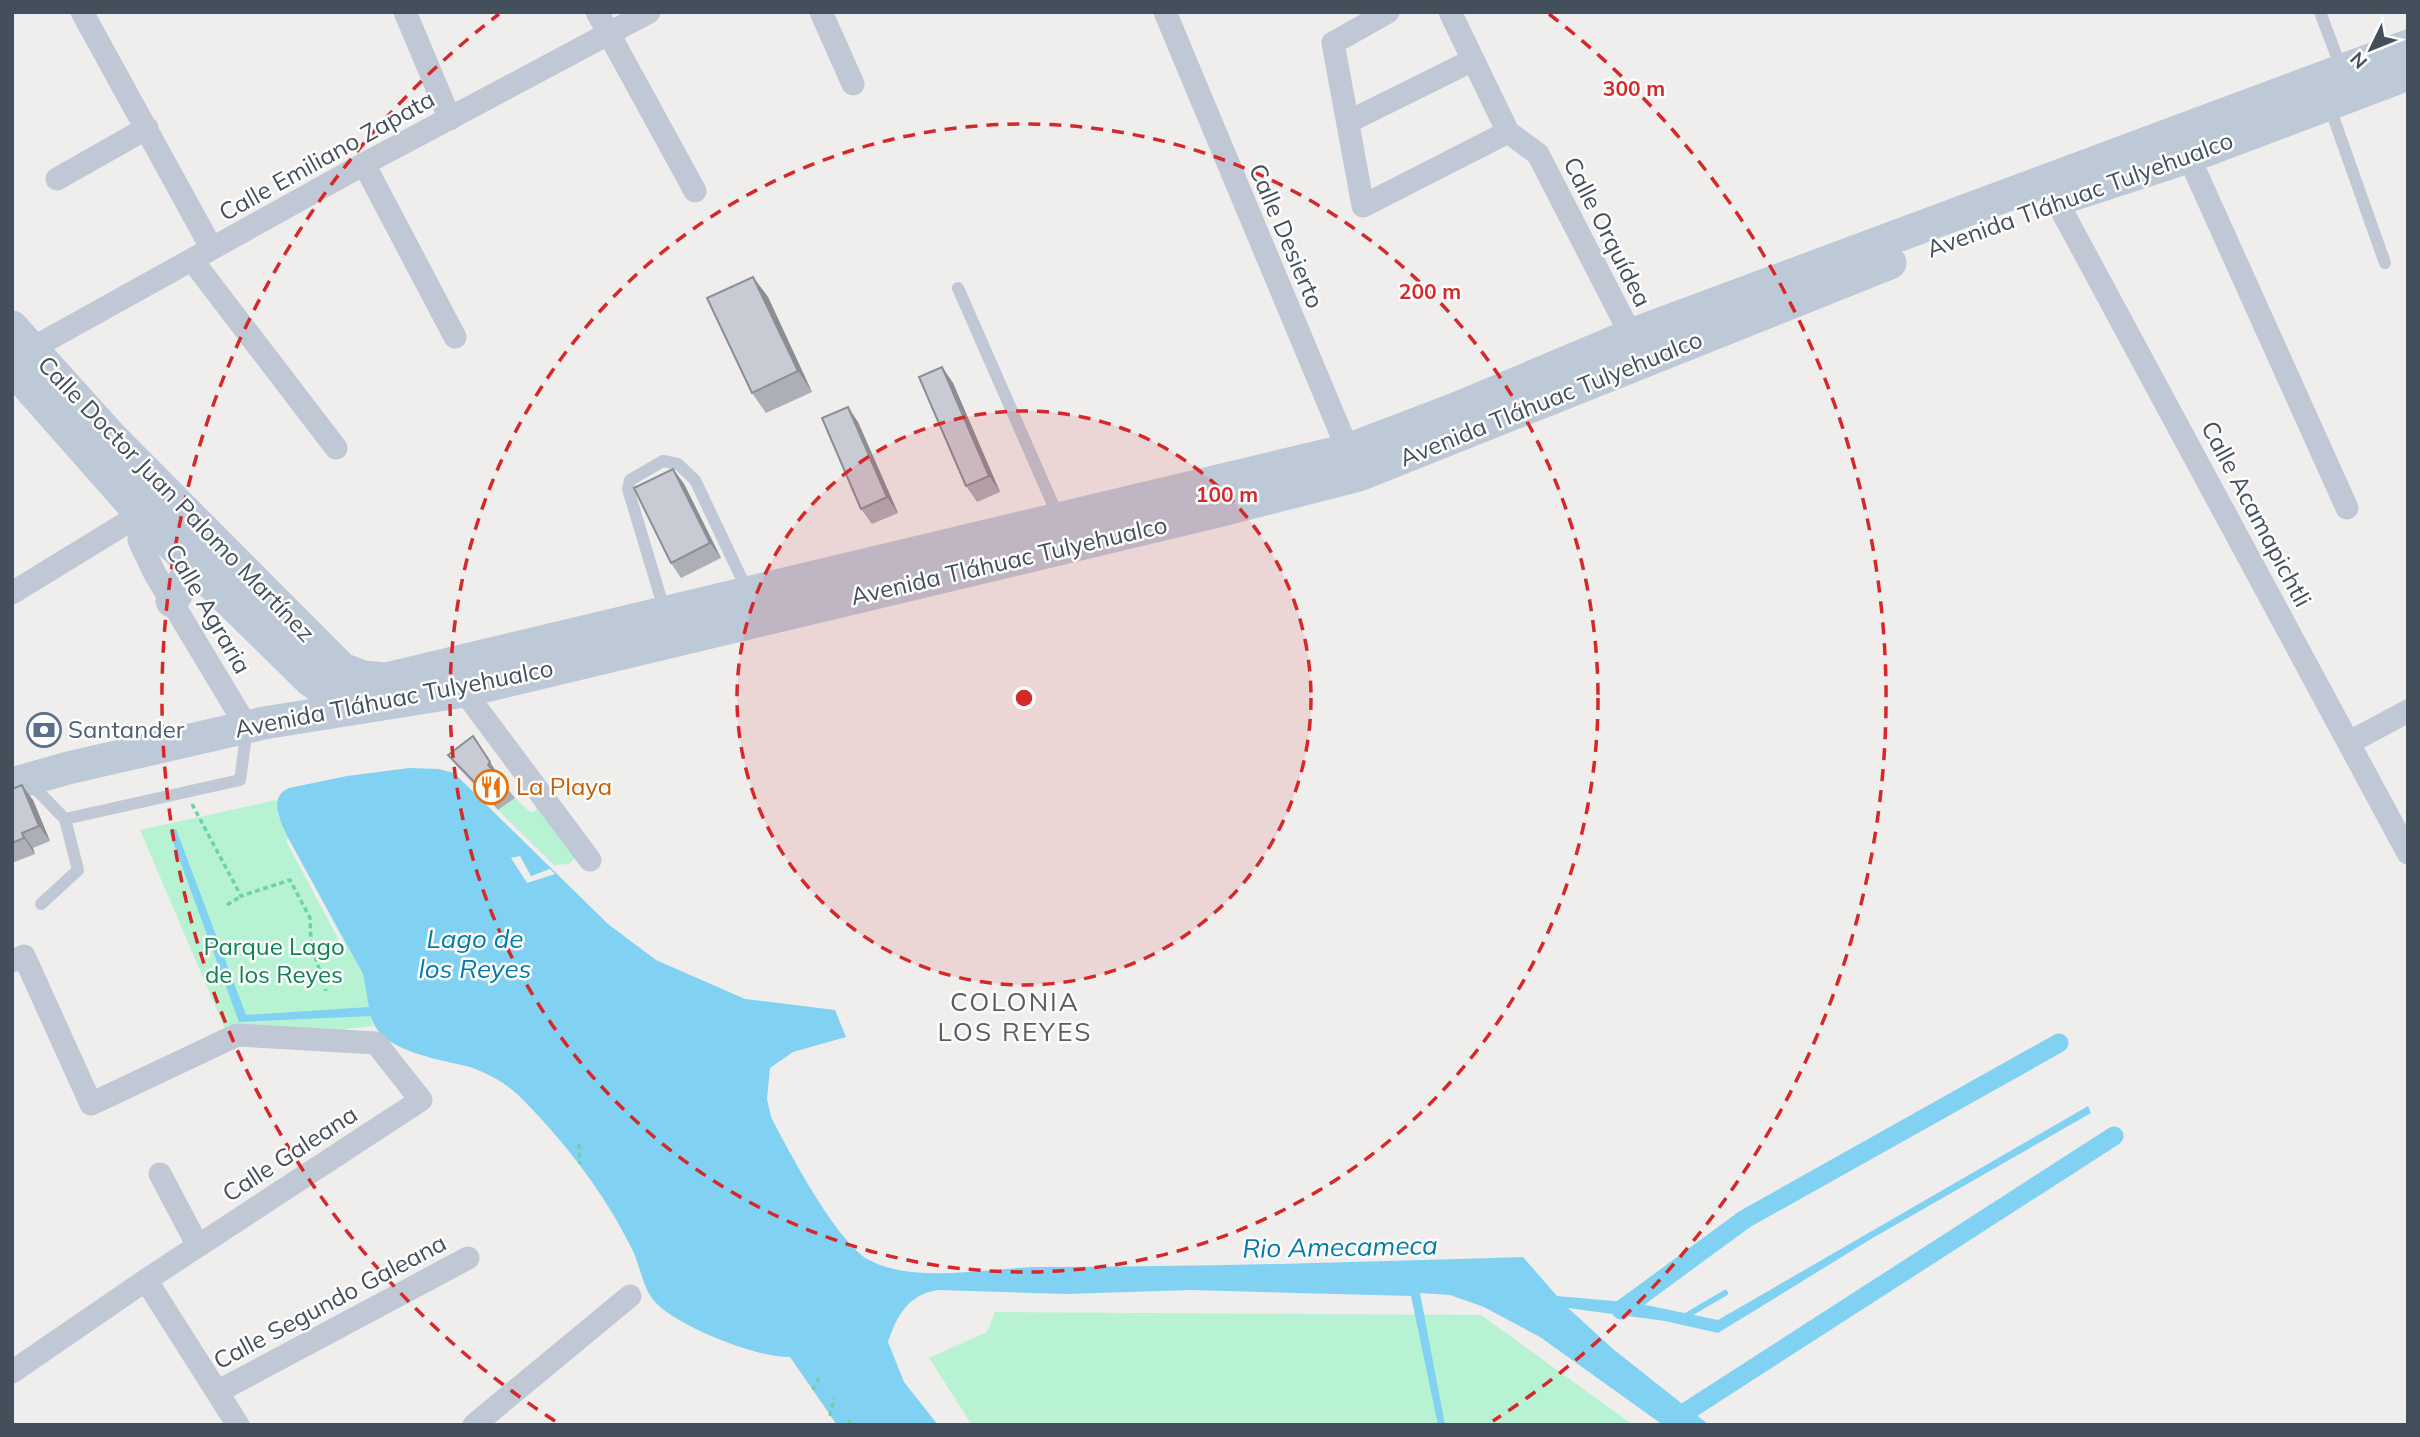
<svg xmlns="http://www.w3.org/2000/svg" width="2420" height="1437" font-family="Mulish,sans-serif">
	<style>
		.green { fill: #b7f2d2 }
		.water { fill: #81d2f2 }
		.pier { fill: #f0eded }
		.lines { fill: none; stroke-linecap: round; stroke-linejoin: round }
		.stream { stroke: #81d2f2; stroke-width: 6 }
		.canal { stroke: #81d2f2; stroke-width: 19 }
		.path { stroke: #6dd2a8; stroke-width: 3.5; stroke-dasharray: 5 3.5; stroke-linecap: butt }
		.lane { stroke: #bfc8d4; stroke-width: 12 }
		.street { stroke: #bfc8d4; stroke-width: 23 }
		.secondary { stroke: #bec9d8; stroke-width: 33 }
		.wall { fill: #adafb6 }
		.shaded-wall { fill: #8d8e94 }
		.building { fill: #c9cbd4; stroke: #8d8e94; stroke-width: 2 }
		.ring { fill: none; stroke: #d62828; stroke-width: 3.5; stroke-dasharray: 12 9 }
		.labels { text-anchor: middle; stroke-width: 5; stroke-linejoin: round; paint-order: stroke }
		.street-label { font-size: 24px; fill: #444f5c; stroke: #fff }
		.service-label { font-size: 24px; fill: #4e5e75; stroke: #fff; text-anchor: start }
		.food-label { font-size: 24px; fill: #c56008; stroke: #fff; text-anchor: start }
		.park-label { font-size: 24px; fill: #108252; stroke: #fff }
		.water-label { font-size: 26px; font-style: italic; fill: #037aa9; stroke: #fff }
		.neighbourhood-label { font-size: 26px; letter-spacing: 2px; fill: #595d63; stroke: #fff }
		.centre { fill: #d62828; stroke: #fff; stroke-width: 3.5 }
		.ring-label { font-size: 21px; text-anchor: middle; font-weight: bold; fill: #d62828; stroke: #fff; stroke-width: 5; stroke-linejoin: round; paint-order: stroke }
	</style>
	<rect width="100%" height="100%" fill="#f0eded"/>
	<path class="green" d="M515,798l16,15 10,-6 35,50 -7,7 -15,1 -56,-55z
		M277,800l1,15 10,23 75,136 10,52 -142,17 -91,-213z
		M995,1312l486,3 152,110h-661l-43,-67 58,-26z"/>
	<path class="water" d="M409,768l30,1 15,4 154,151 48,36 89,39 90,11 11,27 -53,15 -23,16 -3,31 4,18c17,33 66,126 98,143 47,25 121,7 173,7 160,0 321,-5 481,-10l34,39 79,7 82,17 370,-214 3,7 -220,126 -153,94 -53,-12 -97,-13 45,41 96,76h-46l-123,-88 -56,-30 -34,-12 -30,-2 25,132h-7l-27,-129 -221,-6 -123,4 -129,-4c-29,4 -41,25 -50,52l16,40 34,43h-101l-47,-68c-33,1 -110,-30 -133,-53 -14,-13 -16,-36 -24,-53 -28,-58 -71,-113 -117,-158 -14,-12 -29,-20 -46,-26 -30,-8 -91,-15 -99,-51l-132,6 -70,-191 7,-2 70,186 123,-8 -6,-33 -75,-136c-7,-16 -21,-41 1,-50l58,-12z"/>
	<path class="pier" d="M288,838l24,44 33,62h-4l-32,-60 -23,-43z
		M520,856l11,20 19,-7 5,5 -28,9 -16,-25z"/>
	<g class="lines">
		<path class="stream" d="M1684,1317l41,-24"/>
		<path class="canal" d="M1621,1310l124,-91 314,-176
			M1678,1417l436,-281"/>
		<path class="path" d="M192,804l49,92 49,-16 20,38 1,25 15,48
			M227,905l14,-9
			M579,1144l1,20
			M813,1390l6,-12
			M830,1416l4,-18
			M848,1425l3,-8"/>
		<path class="lane" d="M2320,12l22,58
			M2329,105l56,158
			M958,288l100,228
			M665,612l-37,-123 2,-9 33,-19 15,3 17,16 53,112
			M29,782l36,37 175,-39 7,-51
			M41,904l37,-34 -13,-51"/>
		<path class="street" d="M82,12l130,237
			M405,12l45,107
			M597,12l98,179
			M821,12l32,72
			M1165,12l188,450
			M1388,12l-55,31 30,163 145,-74
			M1450,12l58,120 30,22 93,181
			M1348,122l125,-62
			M2183,144l164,364
			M364,164l91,173
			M57,179l90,-51
			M2056,200l352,653
			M192,260l144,188
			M31,349l333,-185 285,-152
			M141,514l-2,26 16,34 92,153
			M12,593l129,-79
			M464,691l126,169
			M2350,742l58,-31
			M12,961l12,-5 67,148 146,-69 139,8 45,57 -275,180 -134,92
			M160,1174l38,72
			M146,1280l92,145
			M217,1392l251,-134
			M474,1425l156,-129"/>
		<path class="secondary" d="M2065,197l123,-40 220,-83
			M12,327l102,113 228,229 21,8 23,2 962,-229 110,-42 173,-73 777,-289
			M12,368l129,146 169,166 29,20 23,7
			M172,601l13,-22 17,-6
			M12,784l56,-16 196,-45 200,-32 750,-179 145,-37 531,-212"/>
	</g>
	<path class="wall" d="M753,277l15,20 44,95 -46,21 -14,-20z
		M942,367l11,16 47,109 -23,10 -11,-16z
		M858,422l40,91 -26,11 -11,-15z
		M673,469l11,15 37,74 -40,20 -10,-15z
		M473,736l24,37 -1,1 19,24 -17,12 -42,-45 -8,-10z
		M12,789l21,11 17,41 -17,7 2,6 -23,9z"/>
	<path class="shaded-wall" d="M753,277l15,20 44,95 -14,-21z
		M942,367l11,16 47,109 -11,-16z
		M848,407l10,15 40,91 -11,-16z
		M673,469l11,15 37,74 -11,-15z
		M473,736l24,37 -2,2 -7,-10z
		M22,785l11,15 17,41 -11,-15z
		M22,833l11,15 2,6 -11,-16z"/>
	<path class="building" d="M753,277l45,94 -46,22 -45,-95z
		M942,367l47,109 -23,10 -47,-109z
		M848,407l39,90 -26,12 -39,-91z
		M673,469l37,74 -39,20 -37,-75z
		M473,736l17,26 -2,3 20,22 -17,12 -43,-44z
		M22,785l17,41 -17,7 2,5 -12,5v-54z"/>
	<circle cx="1024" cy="698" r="287" fill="#d62828" fill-opacity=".12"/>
	<g class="ring">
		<circle cx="1024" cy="698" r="287"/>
		<circle cx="1024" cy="698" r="574"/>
		<path d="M555 1421A862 862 0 0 1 499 14M1549 14A862 862 0 0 1 1493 1421"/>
	</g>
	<defs>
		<g id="bank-ring" transform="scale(1.75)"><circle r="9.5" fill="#fff" stroke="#5c6f8a" stroke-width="1.5"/><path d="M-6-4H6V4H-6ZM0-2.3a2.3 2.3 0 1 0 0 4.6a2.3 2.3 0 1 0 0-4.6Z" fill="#5c6f8a"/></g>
		<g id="restaurant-ring" transform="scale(1.75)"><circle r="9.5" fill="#fff" stroke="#e8710a" stroke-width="1.5"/><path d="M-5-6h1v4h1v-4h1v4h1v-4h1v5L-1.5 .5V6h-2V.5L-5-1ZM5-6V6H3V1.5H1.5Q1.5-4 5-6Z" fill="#e8710a"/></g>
	</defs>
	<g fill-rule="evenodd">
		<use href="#bank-ring" x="44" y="730"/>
		<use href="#restaurant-ring" x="491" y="787"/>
	</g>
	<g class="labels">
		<g class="street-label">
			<text transform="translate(327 156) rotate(-29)" y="8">Calle Emiliano Zapata</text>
			<text transform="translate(2080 195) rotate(-20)" y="8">Avenida Tláhuac Tulyehualco</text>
			<text transform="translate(1607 232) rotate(63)" y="8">Calle Orquídea</text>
			<text transform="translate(1286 236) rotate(67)" y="8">Calle Desierto</text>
			<text transform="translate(1551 399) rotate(-22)" y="8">Avenida Tláhuac Tulyehualco</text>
			<text transform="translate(176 499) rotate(46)" y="8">Calle Doctor Juan Palomo Martínez</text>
			<text transform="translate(2256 514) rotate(62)" y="8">Calle Acamapichtli</text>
			<text transform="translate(1009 561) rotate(-13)" y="8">Avenida Tláhuac Tulyehualco</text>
			<text transform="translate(208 609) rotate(60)" y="8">Calle Agraria</text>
			<text transform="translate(394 699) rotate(-11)" y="8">Avenida Tláhuac Tulyehualco</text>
			<text transform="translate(290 1154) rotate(-33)" y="8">Calle Galeana</text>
			<text transform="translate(330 1302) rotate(-28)" y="8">Calle Segundo Galeana</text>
		</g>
		<g class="service-label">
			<text x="68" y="738">Santander</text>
		</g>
		<g class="food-label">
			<text x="516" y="795">La Playa</text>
		</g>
		<g class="park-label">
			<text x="274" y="955">Parque Lago<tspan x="274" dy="28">de los Reyes</tspan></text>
		</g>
		<g class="water-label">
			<text x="475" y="948">Lago de<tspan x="475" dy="30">los Reyes</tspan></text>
			<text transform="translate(1340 1247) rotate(-1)" y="9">Rio Amecameca</text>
		</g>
		<g class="neighbourhood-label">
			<text x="1015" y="1011">COLONIA<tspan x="1015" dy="30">LOS REYES</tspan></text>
		</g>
	</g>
	<circle cx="1024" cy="698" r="10" class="centre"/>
	<g class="ring-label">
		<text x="1634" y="96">300 m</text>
		<text x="1430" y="299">200 m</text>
		<text x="1227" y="502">100 m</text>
	</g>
	<rect width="2420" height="1437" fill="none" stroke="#444f5c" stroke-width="28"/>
	<g transform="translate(2371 49) rotate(227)" stroke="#ffffff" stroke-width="5" paint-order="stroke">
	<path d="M0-5L12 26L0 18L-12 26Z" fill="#444f5c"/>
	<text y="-10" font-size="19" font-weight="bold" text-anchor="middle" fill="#444f5c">N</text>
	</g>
</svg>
